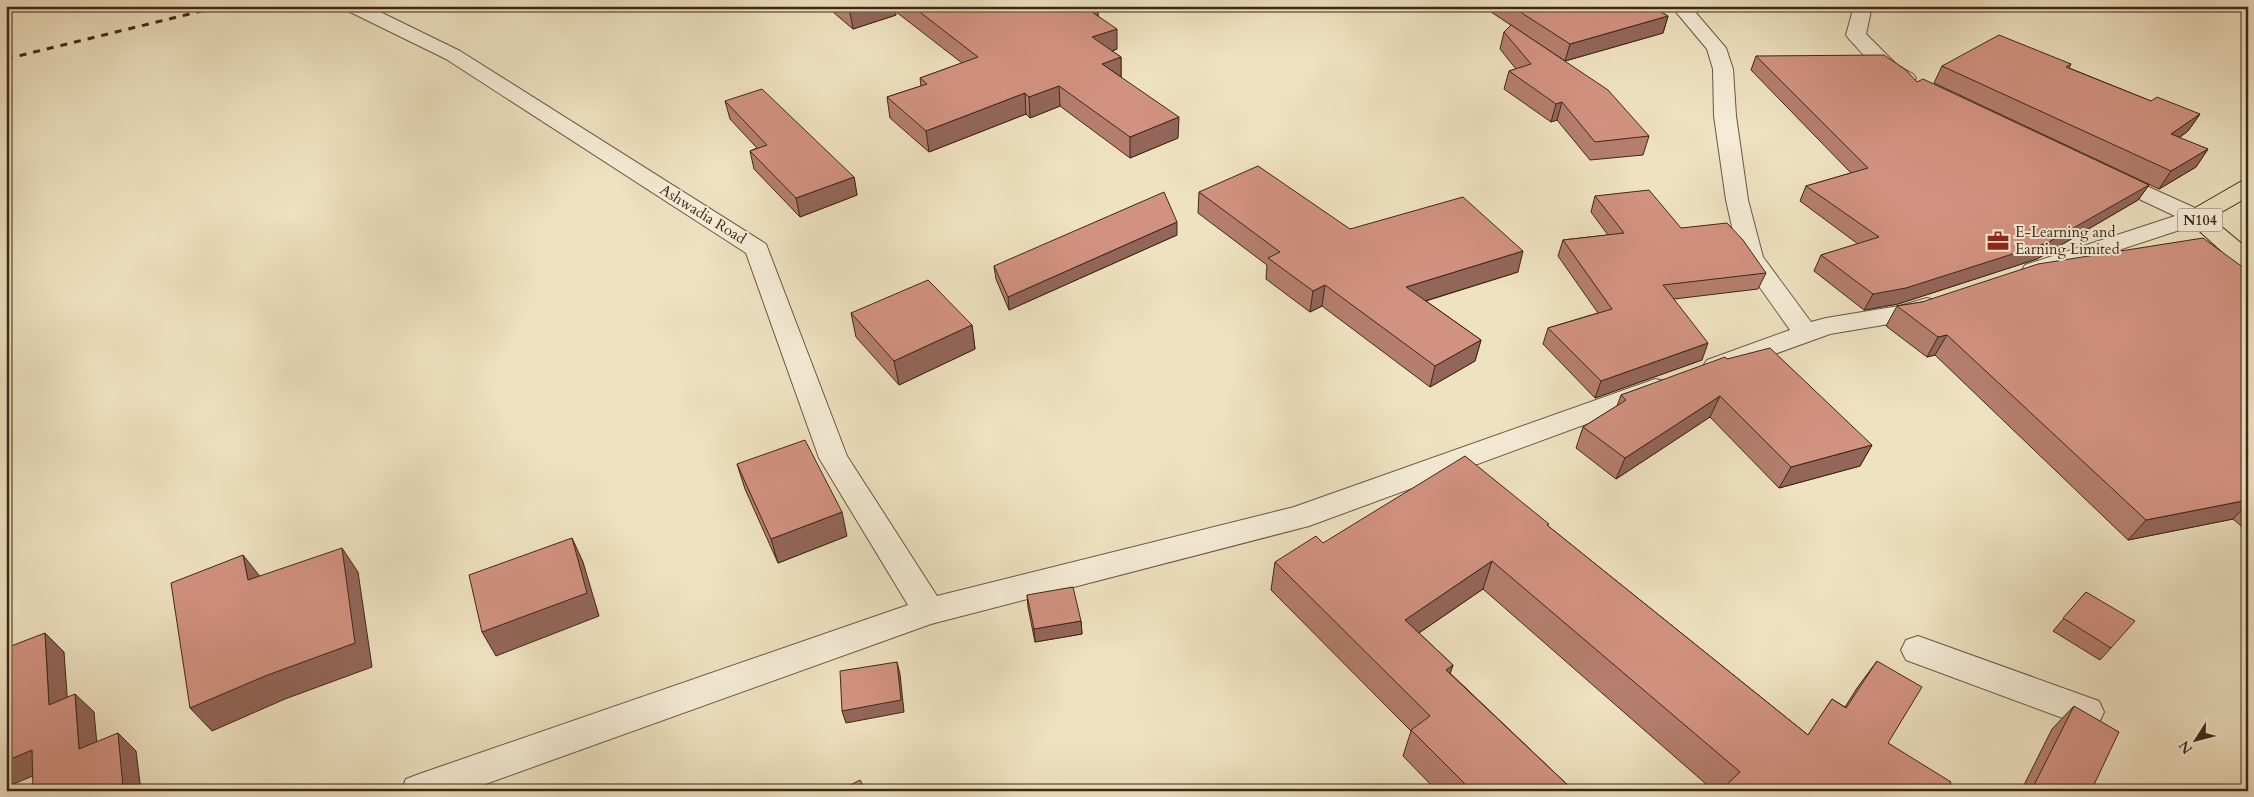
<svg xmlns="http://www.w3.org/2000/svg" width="2254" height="797" font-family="Cardo,serif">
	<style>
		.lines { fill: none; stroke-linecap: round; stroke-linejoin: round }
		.minor-casing { stroke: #6a5642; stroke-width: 2 }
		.highway-casing { stroke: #3d2717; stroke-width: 2 }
		.minor { fill: #f5ecd7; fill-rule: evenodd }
		.highway { fill: #efe2c1; fill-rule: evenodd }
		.rail { stroke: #3d2717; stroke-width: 3; stroke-dasharray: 7 7; stroke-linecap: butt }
		.wall { fill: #b57e6f; stroke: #3d2717 }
		.shaded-wall { fill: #93665a; stroke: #3d2717 }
		.building { fill: #d29281; stroke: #3d2717 }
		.labels { text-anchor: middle; stroke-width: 4; stroke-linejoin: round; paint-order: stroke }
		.shield { fill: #f5ecd7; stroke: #746251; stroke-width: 1 }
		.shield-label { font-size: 14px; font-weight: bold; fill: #3d2717 }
		.street-label { font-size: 15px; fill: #3d2717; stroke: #f5ecd7 }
		.poi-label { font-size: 15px; fill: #3d2717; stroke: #f5ecd7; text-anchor: start }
	</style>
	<rect width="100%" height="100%" fill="#efe2c1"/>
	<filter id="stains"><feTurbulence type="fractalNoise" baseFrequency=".004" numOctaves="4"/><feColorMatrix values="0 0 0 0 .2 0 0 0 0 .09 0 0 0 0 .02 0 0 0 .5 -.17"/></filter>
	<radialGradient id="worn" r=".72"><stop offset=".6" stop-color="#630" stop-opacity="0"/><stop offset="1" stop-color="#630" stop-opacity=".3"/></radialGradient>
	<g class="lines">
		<g class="minor-casing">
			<path id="minor" d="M344,6h24l92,45 306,193 81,212 90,140 357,-89 361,-128 10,2 4,7 -4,7 -356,131 -378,98 -465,167h-65l5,-12 13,-5 489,-169 -89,-147 -73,-205 -300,-194 -100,-49z
				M1671,6h19l36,42 7,21 3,47 12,84 15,57 48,65 15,-4 73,-12 28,-8 9,2 4,6 -4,6 -35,10 -71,12 -105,38 -9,3 -9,-3 -4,-6 4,-6 83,-30 -51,-72 -13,-58 -12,-84 -1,-47 -6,-20z
				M1854,6h18l-6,28 31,31 16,9 3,4 -3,4c-25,7 -48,-27 -64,-43l-3,-4z
				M2109,169l95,43 4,5 -4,5 -161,53 -9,3 -9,-3 -3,-5 3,-5 150,-49 -74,-35 -3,-5 3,-5z
				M1918,636l181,65 5,11 -5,11 -12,4 -181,-67 -5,-10 5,-10z"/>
		</g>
		<g class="highway-casing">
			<path id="highway" d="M2248,180v17l-37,21 37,31v20l-9,-2 -55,-50 4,-5 52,-30z"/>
		</g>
		<use href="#minor" class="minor"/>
		<use href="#highway" class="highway"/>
		<path class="rail" d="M6,59l216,-53"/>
	</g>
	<path class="wall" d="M826,6h272v10l19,33 -5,2 9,6v20l57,61 -48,20 -70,-52 -30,12 -4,-4 -97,38 -39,-34 -3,-21 34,-11 -1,-8 42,-15 -67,-52 1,4 -43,14z
		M1482,6h169l17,10 -5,17 -98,28z
		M1504,32l145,104 -6,19 -53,5 -33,-40 -6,2 -47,-33 5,-18 7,-2 -16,-20z
		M1756,56l161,26 232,103 -11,15 -101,59 -139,45 -34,6 -50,-39 7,-16 37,-11 -58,-43 6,-15 45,-13 -100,-103z
		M2071,64l-2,4 82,33 49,13 -12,17 -9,7 29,11 -12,18 -37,22 -225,-106 8,-17z
		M725,101l129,76 3,18 -57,22 -46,-48 -4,-18 7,-3 -27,-29z
		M1199,192l151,37 168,43 -92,29 55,39 -6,21 -45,26 -108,-81 -12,6 -44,-33 1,-14 -69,-52z
		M1595,196l86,32 85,45 -8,16 -84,10 28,61 -107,38 -52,-54 5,-16 50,-15 -40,-57 5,-16 45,-5 -17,-23z
		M2248,210v9l-3,-1z
		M1177,235l-168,75 -13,-31 -2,-13z
		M2248,271v261l-15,-13 -105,21 -193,-185 -8,2 -41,-31 11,-20 25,-4z
		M851,313l121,12 3,24 -76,36 -43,-48z
		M1727,359l145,86 -12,21 -81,22 -69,-71 -94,62 -40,-31 7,-21 34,-21 4,-11z
		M737,464l110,72 -69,27 -33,-74z
		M1548,526l260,209 24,-36 13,8 12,-19 20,-27 11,82 58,48h-232l-231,-202 -64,44 34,32 -3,8 124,118h-137l-34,-35 8,-25 -140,-141 4,-28 48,-19z
		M2086,592l25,56 -11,12 -47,-29z
		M1027,595l54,26 1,13 -47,8 -7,-35z
		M2074,706l17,85h-70l31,-62z"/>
	<path class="shaded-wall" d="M852,6h43l1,9 -43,14 -4,-22z
		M1092,6h6v18l-12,-16z
		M1668,16l-5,17 -98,28 5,-17z
		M1117,29v20l-24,9 -1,-21z
		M1121,57v20l-19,-13z
		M1059,86l1,20 -30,12 -1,-21z
		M1025,93l1,21 -97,38 -3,-21z
		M1562,102l-5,18 -6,2 5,-18z
		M2200,114l-12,17 -29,21 12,-18z
		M1179,117l-1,21 -48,20v-21z
		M2208,149l-12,18 -37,22 12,-18z
		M854,177l3,18 -57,22 -4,-19z
		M2149,185l-11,15 -101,59 -139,45 -34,6 9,-16z
		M1177,222v13l-168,75 -1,-13z
		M1523,251l-5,21 -116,36 4,-21z
		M1325,285l-3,21 -12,6 3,-21z
		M972,325l3,24 -76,36 -5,-24z
		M1947,335l-12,20 -8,2 11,-20z
		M1481,340l-6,21 -45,26 5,-21z
		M1708,343l-6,17 -107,38 6,-17z
		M1720,396l-10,21 -94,62 9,-21z
		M1872,445l-12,21 -81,22 12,-21z
		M2248,500v3l-15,16 -105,21 18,-20z
		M842,512l5,24 -69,27 -7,-24z
		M572,538l11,24 16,54 -103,40 -14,-24z
		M342,548l16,24 14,95 -87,32 -73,32 -22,-23z
		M243,555l19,24 -14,1z
		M1492,561l-9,28 -85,58 7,-27z
		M1081,621l1,13 -47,8 -1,-13z
		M45,633l19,19 5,71 -20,-18z
		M897,662l3,12 4,38 -58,11 -4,-12z
		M1453,665l-9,27 2,-22z
		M75,694l19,18 5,55 -20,-18z
		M118,733l18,18 5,40h-26z
		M32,750l20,18 -46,19v-26z"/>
	<path class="building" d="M912,6h180l-6,2 31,21 -25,8 29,20 -19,7 77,53 -49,20 -71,-51 -30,11 -4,-4 -99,38 -39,-34 40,-13 -7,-6 58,-21z
		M1511,6h140l17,10 -98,28z
		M1511,25l97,65 41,46 -54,6 -33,-40 -6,2 -47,-33 22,-7 -27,-32z
		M1999,35l72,29 -5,3 85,34 6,-4 43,17 -29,20 37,15 -37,22 -229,-105z
		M1884,55l22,15 11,12 6,-3 226,106 -102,58 -141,45 -33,6 -52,-39 58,-18 -73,-51 62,-18 -112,-112z
		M762,89l92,88 -58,21 -46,-47 17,-6 -42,-44z
		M1258,166l92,63 113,-32 60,54 -117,36 75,53 -46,26 -110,-81 -12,6 -45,-33 12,-6 -81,-60z
		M1649,190l32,38 46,-5 16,17 23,33 -103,12 45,58 -107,38 -53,-53 64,-19 -49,-69 61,-7 -29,-37z
		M1164,192l13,30 -169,75 -14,-31z
		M2203,238l45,33v229l-102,20 -199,-185 -9,2 -41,-31 25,-4 116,-38z
		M928,280l44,45 -78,36 -43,-48z
		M1770,348l102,97 -81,22 -71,-71 -95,62 -42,-31 43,-27 -5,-5 104,-38 2,2z
		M805,440l37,72 -71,27 -34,-75z
		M1465,456l84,68 -2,1 261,210 24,-36 14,9 31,-47 45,26 -34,56 63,39 -5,9h-226l20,-19 -248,-211 -87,59 48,45 -7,5 128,121h-102l-61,-61 19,-14 -155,-154 41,-26 7,7z
		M572,538l15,55 -105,39 -13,-57z
		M342,548l13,95 -90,33 -75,32 -19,-125 72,-28 5,25z
		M1073,587l8,34 -47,8 -7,-34z
		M2086,592l49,29 -24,27 -48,-30z
		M45,633l4,72 26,-11 4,55 39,-16 5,54 -8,4h-82l-1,-41 -26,11v-113z
		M897,662l4,38 -59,11 -2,-40z
		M2074,706l45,26 -28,59h-52l-6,-4z
		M860,780l6,11h-27z"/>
	<defs>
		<g id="office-bare" transform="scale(1.725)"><path d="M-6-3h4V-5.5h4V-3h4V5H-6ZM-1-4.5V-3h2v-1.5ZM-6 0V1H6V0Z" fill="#8f2418" stroke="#f5ecd7" stroke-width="2.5" paint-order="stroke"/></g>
	</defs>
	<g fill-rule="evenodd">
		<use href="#office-bare" x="1998" y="241"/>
	</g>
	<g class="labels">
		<rect class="shield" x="2177.5" y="208.5" width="45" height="23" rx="4"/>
		<g class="shield-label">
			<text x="2200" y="225">N104</text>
		</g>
		<g class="street-label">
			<text transform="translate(703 214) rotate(32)" y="5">Ashwadia Road</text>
		</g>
		<g class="poi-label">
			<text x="2015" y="237">E-Learning and<tspan x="2015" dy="17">Earning Limited</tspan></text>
		</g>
	</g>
	<rect width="2254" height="797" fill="none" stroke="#efe2c1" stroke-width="25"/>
	<rect x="8" y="8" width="2239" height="782" fill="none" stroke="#3d2717" stroke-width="2.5"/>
	<rect x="12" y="12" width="2229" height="772" fill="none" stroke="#3d2717"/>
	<g transform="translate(2196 740) rotate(234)" stroke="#f5ecd7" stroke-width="4" paint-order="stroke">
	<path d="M0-4L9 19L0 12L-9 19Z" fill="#3d2717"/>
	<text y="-8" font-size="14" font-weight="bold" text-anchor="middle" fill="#3d2717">N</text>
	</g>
	<rect width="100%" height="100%" filter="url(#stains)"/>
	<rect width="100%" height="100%" fill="url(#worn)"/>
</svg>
